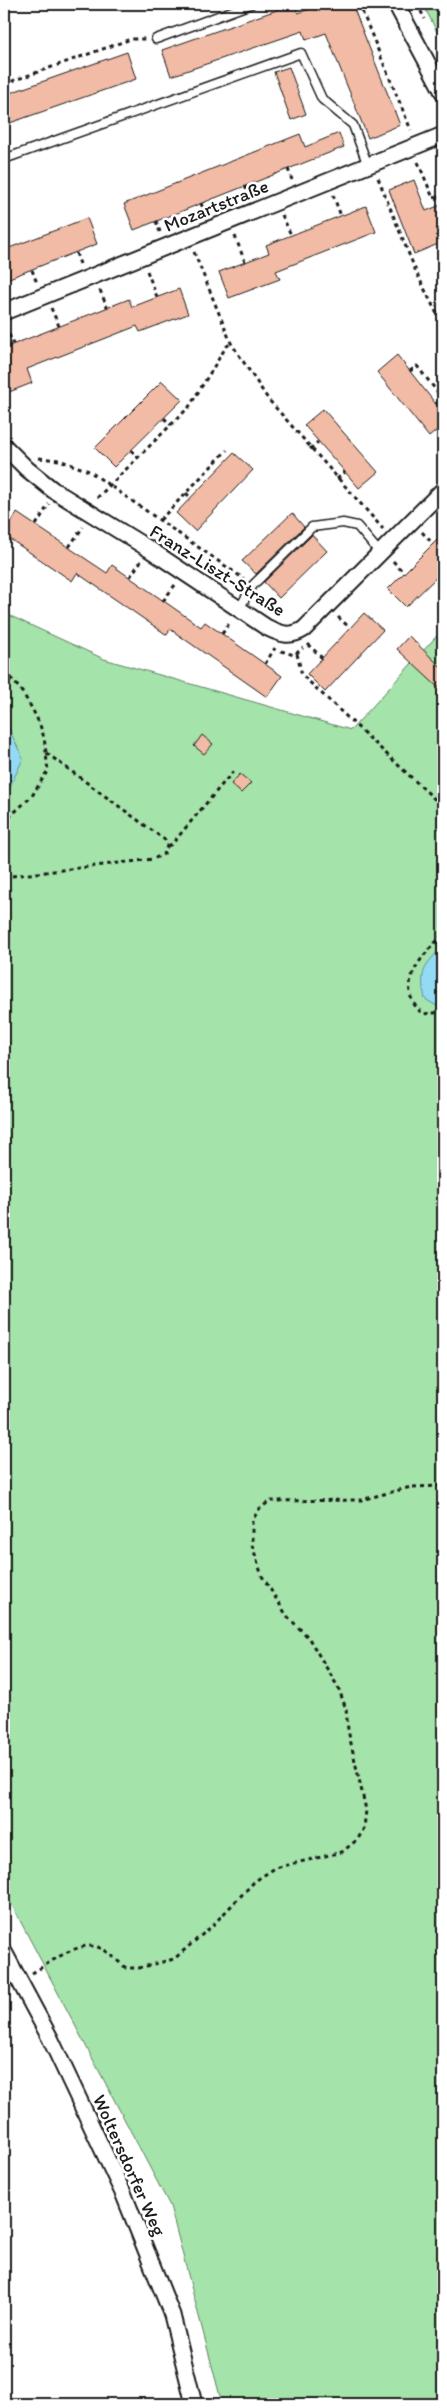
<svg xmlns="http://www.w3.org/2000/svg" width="447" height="2408" font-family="Itim,sans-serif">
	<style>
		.green { fill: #a4e3aa; stroke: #608063 }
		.water { fill: #93dbf5; stroke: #638f9e }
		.building { fill: #f1bba5; stroke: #1c1c1c }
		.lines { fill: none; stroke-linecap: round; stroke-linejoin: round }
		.service-casing { stroke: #1c1c1c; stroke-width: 11 }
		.minor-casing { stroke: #1c1c1c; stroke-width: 19 }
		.path { stroke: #1c1c1c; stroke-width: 3; stroke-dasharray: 4 4; stroke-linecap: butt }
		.service { stroke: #fff; stroke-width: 8 }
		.minor { stroke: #fff; stroke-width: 15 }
		.labels { text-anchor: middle; stroke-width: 5; stroke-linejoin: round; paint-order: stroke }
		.street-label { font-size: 19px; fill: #1c1c1c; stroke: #fff }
	</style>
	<rect width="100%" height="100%" fill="#fff"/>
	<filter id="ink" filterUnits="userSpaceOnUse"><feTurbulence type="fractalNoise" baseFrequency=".02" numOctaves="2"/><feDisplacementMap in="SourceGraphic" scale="10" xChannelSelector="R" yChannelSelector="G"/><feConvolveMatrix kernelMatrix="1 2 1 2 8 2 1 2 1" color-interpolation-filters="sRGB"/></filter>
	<g filter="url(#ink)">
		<path class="green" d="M423,4h20v40z
			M4,613l100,46 247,71 92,-101v1775h-221l-52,-198 -166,-316z"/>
		<path class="water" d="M4,718l19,41 -19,40z
			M443,946v58l-6,2 -12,-7c-6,-28 -1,-33 18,-53z"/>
		<path class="building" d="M294,4l4,9 27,-9h27l48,121 -32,13 -42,-105 -20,7 -3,-9 -132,45 -9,-26z
			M127,52l9,27 -132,46v-30z
			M289,67l17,47 -15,6 -17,-48z
			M339,133l5,14 -210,83 -10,-26 176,-70 5,13z
			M414,180l12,31 17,-7v38l-29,12 -25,-64z
			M366,206l10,26 -100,39 4,8 -51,19 -10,-26 50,-19 -3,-8z
			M87,218l10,26 -93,36v-30z
			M179,289l9,25 -48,18 -3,-6 -110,43 5,14 -28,11v-46l125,-49 3,8z
			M397,355l46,58v12l-14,12 -52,-65z
			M162,381l20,19 -68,67 -19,-19z
			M323,409l55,63 -19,16 -55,-63z
			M234,453l19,17 -58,61 -19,-18z
			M17,513l90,60 5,-8 89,62 4,-5 77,54 -15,21 -97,-68 -3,6 -90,-62 -5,8 -68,-46z
			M292,513l12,14 -48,47 -14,-13z
			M443,534v37l-37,36 -18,-18z
			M312,535l15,16 -48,47 -15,-16z
			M364,613l19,17 -58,62 -18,-18z
			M409,636l34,33v23l-46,-43z
			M202,735l11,9 -9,10 -10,-8z
			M240,774l11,9 -10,10 -10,-9z"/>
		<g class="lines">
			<g class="service-casing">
				<path id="service" d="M156,39l95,-35
					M4,159l297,-106 21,46 31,26 15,41
					M239,609l14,-24 59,-58 31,-4 14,3 22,26"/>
			</g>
			<g class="minor-casing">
				<path id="minor" d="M396,4l47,88
					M4,312l439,-177
					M4,446l23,23 26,21 96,59 117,78c14,7 24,11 38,2l139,-139
					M4,1952l46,86 74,157 48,120 22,89"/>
			</g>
			<path class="path" d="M359,4l52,126
				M417,4l8,15
				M4,84l127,-45h14
				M418,162l15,36 10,-3
				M288,169l4,11
				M378,178l39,96 26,52
				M245,186l4,11
				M333,195l8,21
				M201,203l4,12
				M282,215l9,20
				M156,221l4,11
				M235,236l10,26
				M194,252l37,91 37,56 115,130
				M76,253l4,11
				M32,270l5,13
				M147,271l10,26
				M100,290l7,17
				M51,308l8,18
				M6,327l7,17
				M410,371l7,-5 26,33
				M436,404l7,-6
				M164,418l7,7
				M310,449l8,-7
				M131,450l7,7
				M39,458l20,2 30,11 155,108
				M337,479l8,-7
				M186,493l5,5
				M97,498l92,-91 37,-60 5,-4
				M160,520l67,-70
				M36,525l13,-21
				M422,532l11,12
				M69,547l14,-20
				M393,561l11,12
				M130,577l11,-16
				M163,601l12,-16
				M338,617l12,11
				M222,634l8,-12
				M308,644l14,14
				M281,651l13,4 9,-7
				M297,654l5,21 141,132
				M265,664l10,-16
				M4,673c14,8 33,42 38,58 4,12 4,27 6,39l-16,26 -28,26
				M437,802l6,-7
				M168,846l4,-2 64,-76
				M4,877l149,-18 11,-5 3,-8 -2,-6 -120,-88
				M443,935c-21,20 -51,53 -20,79l20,-2
				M32,1973c17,-9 44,-32 65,-26 10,2 21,15 29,21h13l35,-9 37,-32 44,-46 20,-13 67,-16 16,-13 6,-11 2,-18 -18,-80 -2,-21 -8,-22 -30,-50 -21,-21 -25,-40 -10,-31v-24l7,-12 11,-8 91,-1 50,-13 32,-1"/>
			<use href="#service" class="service"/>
			<use href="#minor" class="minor"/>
		</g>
	</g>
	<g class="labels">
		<g class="street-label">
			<text transform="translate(216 205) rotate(-22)" y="7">Mozartstraße</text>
			<text transform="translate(218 570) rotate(32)" y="7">Franz-Liszt-Straße</text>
			<text transform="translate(130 2165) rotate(66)" y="7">Woltersdorfer Weg</text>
		</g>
	</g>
	<rect width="447" height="2408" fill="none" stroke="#fff" stroke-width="20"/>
	<rect x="10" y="10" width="427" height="2388" fill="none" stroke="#1c1c1c" stroke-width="2" filter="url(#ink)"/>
</svg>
